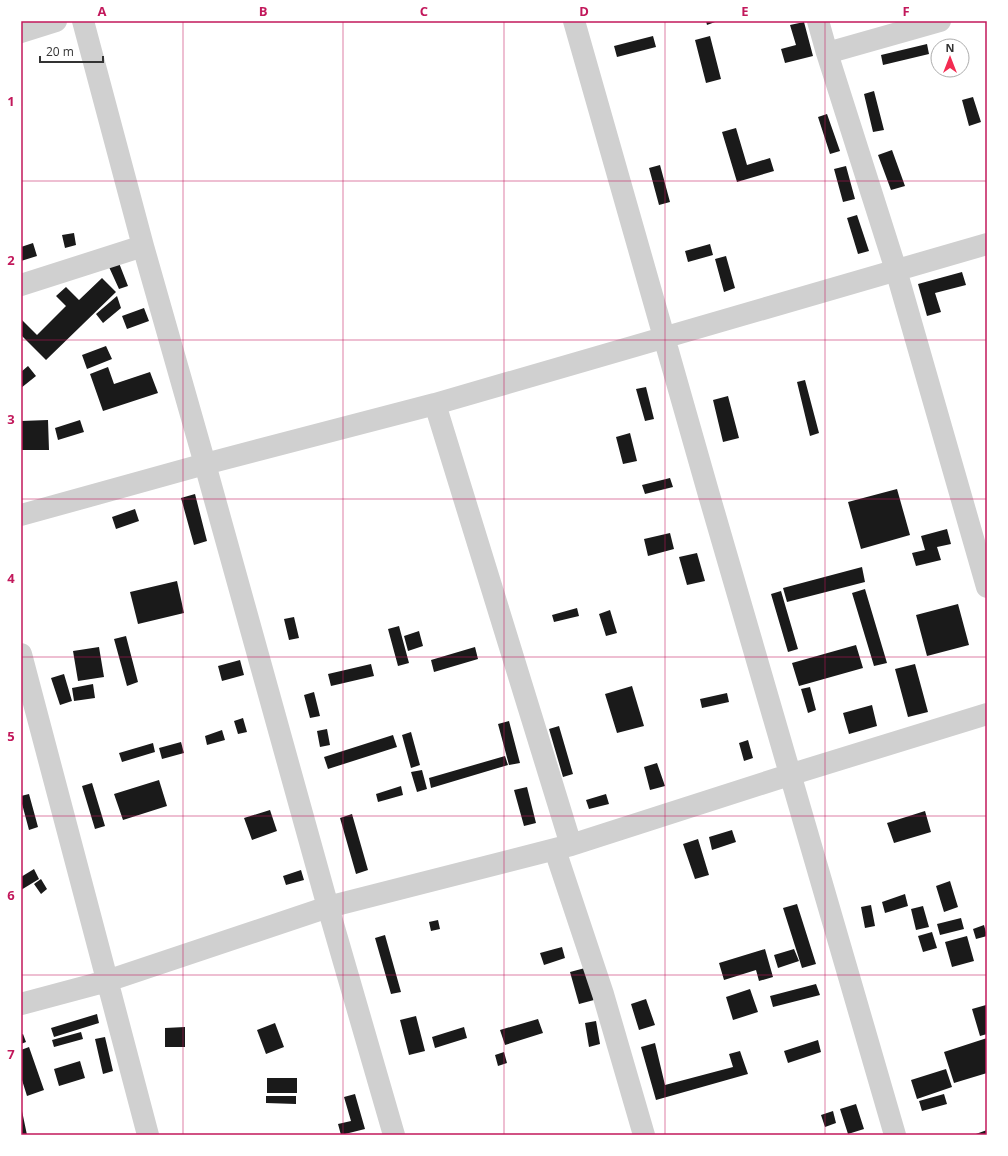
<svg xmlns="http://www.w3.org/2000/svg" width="1008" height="1156" font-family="'Open Sans',sans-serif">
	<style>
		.building { fill: #1a1a1a }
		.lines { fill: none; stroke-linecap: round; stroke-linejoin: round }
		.street { stroke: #d0d0d0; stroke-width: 22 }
		.grid { fill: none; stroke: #c2185b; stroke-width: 1; stroke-opacity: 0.55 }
		.neatline { fill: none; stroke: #c2185b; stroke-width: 1.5 }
		.grid-label { font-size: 13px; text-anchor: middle; font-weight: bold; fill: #c2185b }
	</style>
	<rect width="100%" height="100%" fill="#fff"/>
	<path class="building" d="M706,21h9v1l-8,3z
		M804,22l9,34 -28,7 -4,-14 15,-4 -6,-20z
		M653,36l3,11 -39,10 -3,-11z
		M710,36l11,43 -15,4 -11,-43z
		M927,44l2,10 -46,11 -2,-10z
		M874,91l10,39 -11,2 -9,-38z
		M973,97l8,25 -12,4 -7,-26z
		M827,114l13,37 -10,3 -12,-37z
		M736,128l11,37 23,-7 4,13 -37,11 -15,-50z
		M892,150l13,36 -14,4 -13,-35z
		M660,165l10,37 -11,3 -10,-37z
		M846,166l9,33 -12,3 -9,-33z
		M857,215l12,36 -11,3 -11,-36z
		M74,233l2,12 -11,3 -3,-13z
		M33,243l4,13 -16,5v-14z
		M710,244l3,11 -25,7 -3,-11z
		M726,256l9,32 -11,4 -9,-33z
		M119,263l9,23 -9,3 -10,-22z
		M962,272l4,13 -31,8 6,19 -14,4 -9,-32z
		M102,278l14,14 -70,68 -25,-25v-16l16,16 29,-29 -10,-10 10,-9 13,13z
		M117,296l4,12 -18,15 -7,-9z
		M144,308l5,13 -22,8 -5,-13z
		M106,346l6,13 -25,10 -5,-14z
		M28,366l8,10 -15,12v-16z
		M108,367l6,17 36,-12 8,21 -55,18 -13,-37z
		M805,380l14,53 -9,3 -13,-54z
		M646,387l8,32 -9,2 -9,-32z
		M728,396l11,42 -16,4 -10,-42z
		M48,420l1,30h-28v-29z
		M80,420l4,12 -26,8 -3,-12z
		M630,433l7,28 -14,3 -7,-27z
		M670,478l3,9 -28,7 -3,-9z
		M897,489l13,46 -49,14 -13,-47z
		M195,494l12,47 -13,4 -13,-47z
		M135,509l4,12 -23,8 -4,-12z
		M947,529l4,15 -14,3 4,13 -25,6 -4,-13 13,-3 -4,-14z
		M670,533l4,16 -26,7 -4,-17z
		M697,553l8,28 -18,4 -8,-28z
		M862,567l3,15 -78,20 -4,-14z
		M177,581l7,32 -46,11 -8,-32z
		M865,589l22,74 -13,3 -22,-73z
		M781,591l17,58 -10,3 -17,-58z
		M958,604l11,41 -42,11 -11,-41z
		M577,608l2,8 -25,6 -2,-7z
		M610,610l7,23 -11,3 -7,-22z
		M294,617l5,21 -10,2 -5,-21z
		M399,626l10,37 -11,3 -10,-37z
		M419,631l4,15 -15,5 -4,-15z
		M126,636l12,46 -11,4 -13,-47z
		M856,645l7,23 -64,18 -7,-23z
		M99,647l5,30 -26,4 -5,-30z
		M475,647l3,12 -44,13 -3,-12z
		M240,660l4,15 -22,6 -4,-15z
		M371,664l3,12 -43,10 -3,-12z
		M915,664l13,48 -20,5 -13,-48z
		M64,674l8,27 -12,4 -9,-27z
		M93,684l2,14 -21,3 -2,-13z
		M632,686l12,40 -27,7 -12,-39z
		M810,687l6,23 -8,3 -7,-24z
		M314,692l6,24 -10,2 -6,-23z
		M727,693l2,9 -27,6 -2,-9z
		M872,705l5,21 -28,8 -6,-21z
		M243,718l4,14 -9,2 -4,-13z
		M509,721l11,42 -11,2 -11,-41z
		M559,726l14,48 -10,3 -14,-48z
		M327,729l3,16 -10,2 -3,-16z
		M222,730l3,10 -18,5 -2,-9z
		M411,732l9,33 -9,3 -9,-33z
		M393,735l4,12 -69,22 -4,-12z
		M748,740l5,18 -9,3 -5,-18z
		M181,742l3,11 -22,6 -3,-11z
		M153,743l2,9 -33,10 -3,-9z
		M505,756l3,9 -77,23 -2,-10z
		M657,763l8,23 -15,4 -6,-23z
		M422,770l5,19 -10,3 -6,-20z
		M159,780l8,26 -44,14 -9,-26z
		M92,783l13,43 -10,3 -13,-43z
		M401,786l2,9 -25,7 -2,-8z
		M527,787l9,36 -12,3 -10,-36z
		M29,794l9,33 -9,3 -8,-30v-4z
		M606,794l3,10 -20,5 -3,-9z
		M270,810l7,21 -25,9 -8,-22z
		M925,811l6,21 -37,11 -7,-20z
		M352,814l16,56 -12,4 -16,-56z
		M732,830l4,12 -24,8 -3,-13z
		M698,839l11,36 -14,4 -12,-35z
		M34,869l5,10 -18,11v-13z
		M301,870l3,10 -18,5 -3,-9z
		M41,879l6,10 -6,5 -7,-10z
		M950,881l8,26 -14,5 -8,-26z
		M905,894l3,12 -23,7 -3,-11z
		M797,904l19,60 -14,4 -19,-60z
		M871,905l4,21 -10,2 -4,-21z
		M923,906l6,21 -13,3 -5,-21z
		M961,918l3,11 -24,6 -3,-11z
		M438,920l2,9 -9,2 -2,-9z
		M984,925l3,11 -11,3 -3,-10z
		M932,932l5,16 -14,4 -5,-16z
		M385,935l16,57 -10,2 -16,-56z
		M967,936l7,25 -22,6 -7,-25z
		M562,947l3,11 -21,7 -4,-12z
		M765,949l8,28 -14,4 -3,-11 -32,10 -5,-17z
		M794,949l5,12 -21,7 -4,-13z
		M585,968l9,32 -15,4 -9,-32z
		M816,984l4,11 -47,12 -3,-11z
		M750,989l8,23 -25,8 -7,-23z
		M646,999l9,26 -16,5 -8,-26z
		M986,1005l1,29 -7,2 -8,-27z
		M97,1014l2,9 -45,14 -3,-9z
		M416,1016l9,35 -16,4 -9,-35z
		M538,1019l5,14 -38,12 -5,-15z
		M596,1021l4,23 -11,3 -4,-24z
		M275,1023l9,24 -18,7 -9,-24z
		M185,1027v20h-20v-19z
		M464,1027l3,11 -32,10 -3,-11z
		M81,1032l2,7 -29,8 -2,-7z
		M23,1034l3,8 -5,2v-9z
		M105,1037l8,34 -10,3 -8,-35z
		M987,1038v35l-33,10 -10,-31z
		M818,1040l3,12 -33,11 -4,-12z
		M655,1043l10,42 68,-18 -4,-13 11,-3 8,23 -92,26 -15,-53z
		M29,1047l15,43 -17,6 -6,-19v-27z
		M504,1052l3,11 -9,3 -3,-11z
		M80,1061l5,17 -26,8 -5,-17z
		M946,1069l6,18 -35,12 -6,-19z
		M267,1078h30v15h-30z
		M355,1094l10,35 -24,6 -3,-11 13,-3 -7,-24z
		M944,1094l3,10 -25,7 -3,-10z
		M266,1096h30v8l-30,-1z
		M856,1104l8,25 -16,5 -8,-25z
		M21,1111h1l5,24h-6z
		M833,1111l3,12 -11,4 -4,-12z
		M987,1130v5h-14z"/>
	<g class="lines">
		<path class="street" d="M83,21l60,225 62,218 123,443 66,228
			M574,21c105,372 212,743 321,1114
			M818,21l9,32 69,217 91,317
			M21,32l35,-11
			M827,53l113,-32
			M21,285l122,-39
			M435,404l136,441
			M21,515l184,-51 230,-60 552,-160
			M21,654l127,481
			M555,850l48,144 41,141
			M21,1004l86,-23 221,-74 243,-62 218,-70 198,-61"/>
	</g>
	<path class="grid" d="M183,21v1114M343,21v1114M504,21v1114M665,21v1114M825,21v1114M21,181h966M21,340h966M21,499h966M21,657h966M21,816h966M21,975h966"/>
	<rect width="1008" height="1156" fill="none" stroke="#ffffff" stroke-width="44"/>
	<g transform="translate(950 58)"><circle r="19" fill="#ffffff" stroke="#adadad"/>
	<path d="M0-3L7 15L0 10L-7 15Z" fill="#f32b51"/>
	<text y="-6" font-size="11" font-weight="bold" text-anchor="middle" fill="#333333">N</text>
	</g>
	<path d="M40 56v6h63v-6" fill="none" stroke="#333333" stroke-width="2"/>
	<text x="46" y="56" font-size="12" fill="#333333" stroke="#ffffff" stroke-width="3" paint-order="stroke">20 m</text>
	<rect x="22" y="22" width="964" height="1112" class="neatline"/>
	<g class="grid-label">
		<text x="102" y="16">A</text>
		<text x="263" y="16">B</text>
		<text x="424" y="16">C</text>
		<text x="584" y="16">D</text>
		<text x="745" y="16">E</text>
		<text x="906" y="16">F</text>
		<text x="11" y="106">1</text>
		<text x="11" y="265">2</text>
		<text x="11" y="424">3</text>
		<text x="11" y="583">4</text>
		<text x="11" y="741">5</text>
		<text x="11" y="900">6</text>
		<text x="11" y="1059">7</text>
	</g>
</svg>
